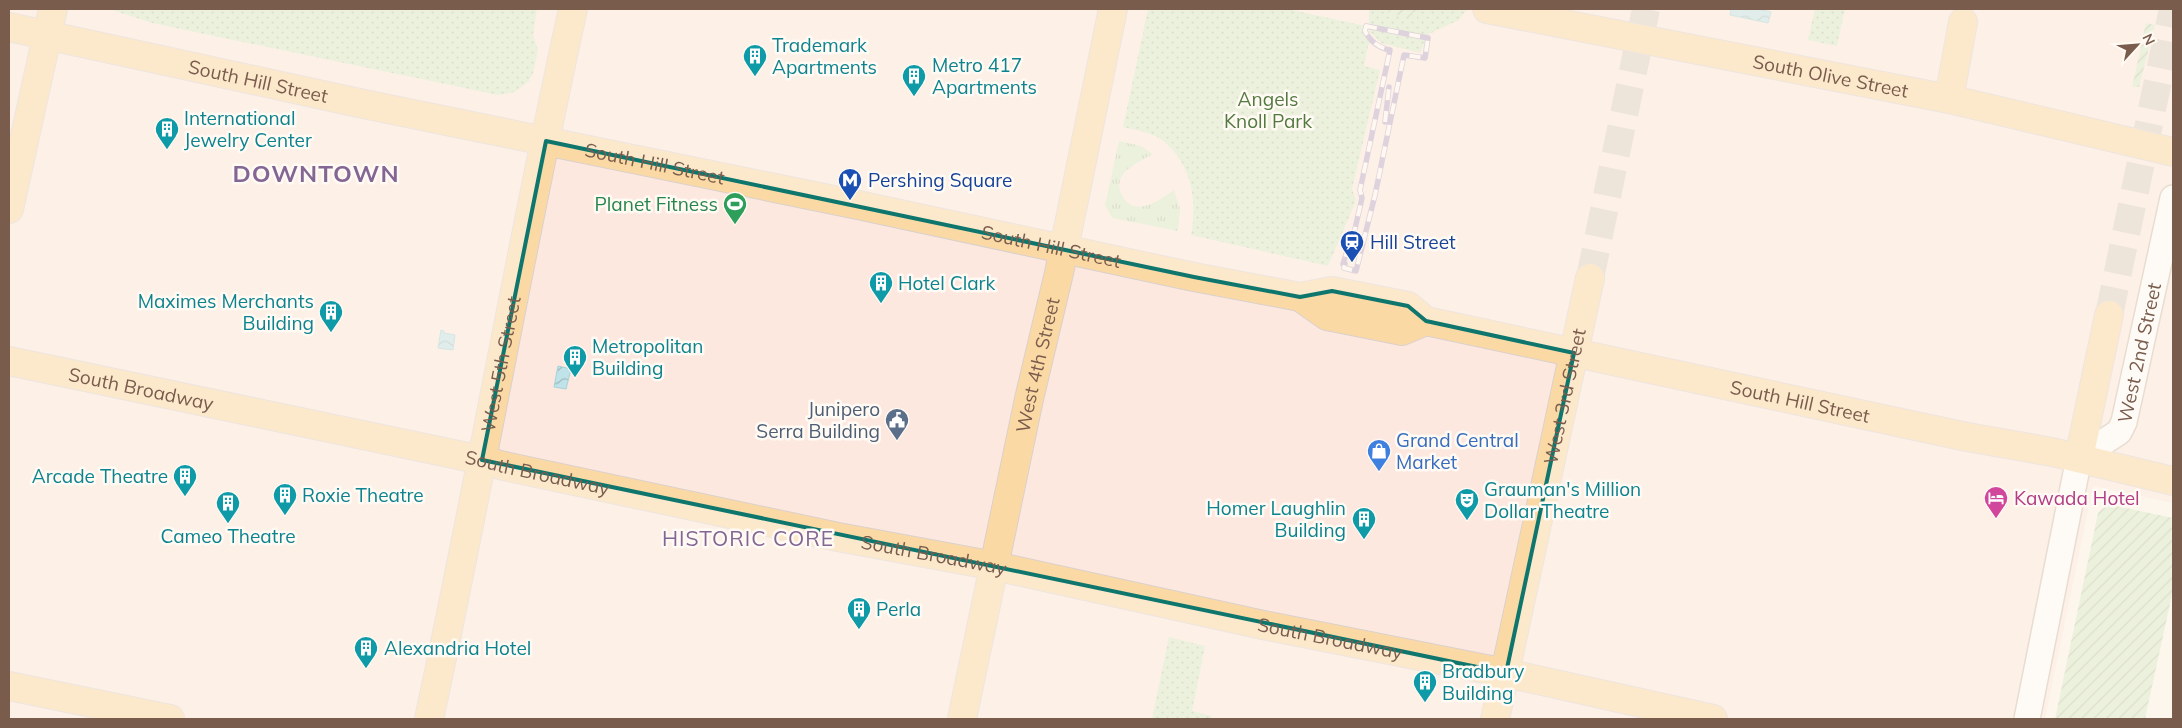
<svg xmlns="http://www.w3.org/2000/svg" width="2182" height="728" font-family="Mulish,sans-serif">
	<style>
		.commercial { fill: #fde8e0 }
		.grass { fill: url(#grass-tufts) }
		.park { fill: url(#park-dots) }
		.garden { fill: url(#garden-furrows) }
		.water { fill: url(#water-waves); stroke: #a5d3da }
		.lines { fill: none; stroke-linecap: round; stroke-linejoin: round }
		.major-tunnel { stroke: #dcd0c4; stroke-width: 28; stroke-dasharray: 28 14; stroke-linecap: butt }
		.minor-casing { stroke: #d1beb0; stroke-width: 28 }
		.major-casing { stroke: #dad1cd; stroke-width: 30 }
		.minor { stroke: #fff; stroke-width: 25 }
		.major { stroke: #fbd9a5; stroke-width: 28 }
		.rail-casing { stroke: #b9a8c9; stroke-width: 5.5 }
		.rail { stroke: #fffaf3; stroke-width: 4; stroke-dasharray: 11; stroke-linecap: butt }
		.marked { fill: none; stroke: #0f766e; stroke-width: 4; stroke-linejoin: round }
		.labels { text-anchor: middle; stroke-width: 5; stroke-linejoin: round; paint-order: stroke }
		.culture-label { font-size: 19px; fill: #0d838f; stroke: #fffaf3; text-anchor: start }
		.street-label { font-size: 19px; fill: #7a5c4d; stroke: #fffaf3 }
		.park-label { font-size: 19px; fill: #537a41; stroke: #fffaf3 }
		.transit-label { font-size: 19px; fill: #164399; stroke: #fffaf3; text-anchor: start }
		.leisure-label { font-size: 19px; fill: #27864d; stroke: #fffaf3; text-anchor: end }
		.service-label { font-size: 19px; fill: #4e5e75; stroke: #fffaf3; text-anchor: end }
		.shop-label { font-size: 19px; fill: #366cbe; stroke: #fffaf3; text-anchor: start }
		.hotel-label { font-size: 19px; fill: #b23c85; stroke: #fffaf3; text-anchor: start }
		.quarter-label { font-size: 21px; letter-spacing: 1px; fill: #846695; stroke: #fffaf3 }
		.district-label { font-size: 24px; font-weight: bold; letter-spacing: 1px; fill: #846695; stroke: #fffaf3 }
	</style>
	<defs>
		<pattern id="grass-tufts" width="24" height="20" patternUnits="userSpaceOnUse" patternTransform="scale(1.25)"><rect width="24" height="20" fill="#d8ecc9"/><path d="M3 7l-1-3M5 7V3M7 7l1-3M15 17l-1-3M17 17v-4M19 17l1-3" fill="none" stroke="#b4c2a5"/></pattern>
		<pattern id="park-dots" width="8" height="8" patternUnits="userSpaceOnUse" patternTransform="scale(1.25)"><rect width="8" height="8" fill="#d8ecc9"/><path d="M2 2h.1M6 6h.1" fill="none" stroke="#b4c2a5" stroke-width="1.8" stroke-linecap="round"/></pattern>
		<pattern id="garden-furrows" width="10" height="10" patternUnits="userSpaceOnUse" patternTransform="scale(1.25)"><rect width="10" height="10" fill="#d8ecc9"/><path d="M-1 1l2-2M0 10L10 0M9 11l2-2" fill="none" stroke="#b4c2a5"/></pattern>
		<pattern id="water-waves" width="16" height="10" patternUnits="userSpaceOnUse" patternTransform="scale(1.25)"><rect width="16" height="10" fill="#bfe3e8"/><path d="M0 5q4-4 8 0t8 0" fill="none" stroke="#a0bbbe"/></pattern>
	</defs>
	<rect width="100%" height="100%" fill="#fdf6ec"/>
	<path class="commercial" d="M9,9h2164v494l-80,-17 -48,233h-2036z"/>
	<path class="grass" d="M1119,141l22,5 12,8c-10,6 -25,12 -31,22 -4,6 -3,13 0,19 12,24 38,5 52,-5l6,19 -2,22 -66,-13 -7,-13z"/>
	<path class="park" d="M109,9h428l-4,26 5,15 -5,23 -4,8 -14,11 -17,3 -346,-72z
		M1148,9h139l79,17 -1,5 7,9 -4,6 -4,20 16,4 -28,119 4,12 -28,65 -137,-31c7,-35 0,-75 -32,-97 -10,-6 -24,-8 -36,-11z
		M1365,9h102l-8,11 -30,14 -9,19 -39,-10 -12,-12v-21z
		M1815,9h30l-8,37 -29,-6z
		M1169,637l36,9 -13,65 20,5 -1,3h-59z"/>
	<path class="garden" d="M1389,9h28v10l-29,-6z
		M2146,23l9,2 -16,62h-7z
		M2107,504l66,14v72l-28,129h-90l43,-206z"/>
	<path class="water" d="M1731,9h26l14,3 -3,11 -38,-8z
		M441,330l3,1v2l11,2 -2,15 -15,-2z
		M558,366l13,3 -5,20 -12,-2z"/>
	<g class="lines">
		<path class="major-tunnel" d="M1590,278l56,-269
			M2109,315l64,-306"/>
		<g class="minor-casing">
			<g id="minor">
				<path id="s1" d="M2027,719l52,-261 40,-26 5,-10 49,-224"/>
			</g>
		</g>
		<g class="major-casing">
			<g id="major">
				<path id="s2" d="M1487,9l462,90 224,53"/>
				<path id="s3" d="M9,27l350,76 499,102 336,72 106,20 32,-6 76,15 18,15 541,116 85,15 121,29"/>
				<path d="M1949,99l14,-77"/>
				<path d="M9,209l44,-200"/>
				<path d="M1300,297l27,19 75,15 24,-10"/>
				<path id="s4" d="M9,361l473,99 22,6 334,71 157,29 268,59 243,48 207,46"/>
				<path d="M2079,458l30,-143"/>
				<path d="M9,686l161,33"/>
				<path id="s5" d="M429,719c51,-236 92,-474 144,-710"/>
				<path id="s6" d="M962,719l67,-320 30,-126 54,-264"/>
				<path id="s7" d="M1495,719l95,-441"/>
			</g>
		</g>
		<use href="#minor" class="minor"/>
		<use href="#major" class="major"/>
		<g class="rail-casing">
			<path id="rail" d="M1366,26l62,12 -3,20 -21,-3 -29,140 -19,76 -12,-3 1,-4h-2l7,-22h2l10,-44 -2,-8 30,-140c-11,-2 -20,-9 -25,-19z
				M1385,122l4,-35"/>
		</g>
		<use href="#rail" class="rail"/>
	</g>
	<path d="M0 0H2182V728H0ZM546,141l648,136 106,20 32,-6 76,15 18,15 148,32 -68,320 -1024,-213z" fill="#fdf6ec" fill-opacity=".55" fill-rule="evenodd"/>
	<path class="marked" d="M546,141l648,136 106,20 32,-6 76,15 18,15 148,32 -68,320 -1024,-213z"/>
	<defs>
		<g id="building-pin" transform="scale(1.25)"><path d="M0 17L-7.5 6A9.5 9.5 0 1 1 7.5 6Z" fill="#0f9aa8" stroke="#fffaf3"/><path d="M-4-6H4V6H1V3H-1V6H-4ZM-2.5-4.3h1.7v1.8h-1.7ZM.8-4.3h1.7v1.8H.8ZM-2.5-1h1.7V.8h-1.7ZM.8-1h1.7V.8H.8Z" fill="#fff"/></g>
		<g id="metro-pin" transform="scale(1.25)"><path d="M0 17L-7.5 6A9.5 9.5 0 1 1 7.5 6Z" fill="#1a4fb4" stroke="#fffaf3"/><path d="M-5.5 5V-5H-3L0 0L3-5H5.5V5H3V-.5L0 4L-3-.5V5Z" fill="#fff"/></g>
		<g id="stadium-pin" transform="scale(1.25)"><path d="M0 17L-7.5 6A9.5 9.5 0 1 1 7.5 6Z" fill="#2e9e5b" stroke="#fffaf3"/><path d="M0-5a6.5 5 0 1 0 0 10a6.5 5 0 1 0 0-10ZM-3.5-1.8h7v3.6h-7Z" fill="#fff"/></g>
		<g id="station-pin" transform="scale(1.25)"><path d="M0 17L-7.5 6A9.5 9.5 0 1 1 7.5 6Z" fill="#1a4fb4" stroke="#fffaf3"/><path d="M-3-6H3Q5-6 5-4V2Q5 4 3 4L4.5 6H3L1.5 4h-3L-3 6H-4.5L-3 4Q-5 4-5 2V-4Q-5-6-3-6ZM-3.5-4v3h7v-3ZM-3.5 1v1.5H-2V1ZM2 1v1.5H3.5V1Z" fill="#fff"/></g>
		<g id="civic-pin" transform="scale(1.25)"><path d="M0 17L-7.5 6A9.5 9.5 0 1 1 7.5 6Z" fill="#5c6f8a" stroke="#fffaf3"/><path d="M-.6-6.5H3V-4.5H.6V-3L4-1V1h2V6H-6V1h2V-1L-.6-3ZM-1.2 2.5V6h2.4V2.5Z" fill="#fff"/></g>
		<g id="shop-pin" transform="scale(1.25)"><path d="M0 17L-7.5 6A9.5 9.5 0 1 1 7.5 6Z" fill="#3f7fe0" stroke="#fffaf3"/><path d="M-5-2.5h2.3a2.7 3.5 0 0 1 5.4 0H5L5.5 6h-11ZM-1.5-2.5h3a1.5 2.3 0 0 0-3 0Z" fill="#fff"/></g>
		<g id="hotel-pin" transform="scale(1.25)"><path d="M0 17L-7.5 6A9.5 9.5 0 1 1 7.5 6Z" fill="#d1479c" stroke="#fffaf3"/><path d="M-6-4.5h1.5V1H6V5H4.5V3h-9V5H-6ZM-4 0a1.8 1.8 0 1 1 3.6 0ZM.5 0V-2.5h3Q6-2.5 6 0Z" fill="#fff"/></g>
		<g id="theatre-pin" transform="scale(1.25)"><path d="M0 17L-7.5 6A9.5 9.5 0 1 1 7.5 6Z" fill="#0f9aa8" stroke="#fffaf3"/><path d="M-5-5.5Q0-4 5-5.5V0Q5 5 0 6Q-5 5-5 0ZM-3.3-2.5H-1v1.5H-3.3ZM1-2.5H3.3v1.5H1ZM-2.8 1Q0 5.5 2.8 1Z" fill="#fff"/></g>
	</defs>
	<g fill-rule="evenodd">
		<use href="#building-pin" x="755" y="56"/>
		<use href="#building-pin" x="914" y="76"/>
		<use href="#building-pin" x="167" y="129"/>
		<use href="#metro-pin" x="850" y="180"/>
		<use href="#stadium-pin" x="735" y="204"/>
		<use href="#station-pin" x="1352" y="242"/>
		<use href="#building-pin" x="881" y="283"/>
		<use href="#building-pin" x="331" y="312"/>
		<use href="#building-pin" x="575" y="357"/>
		<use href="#civic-pin" x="897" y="420"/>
		<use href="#shop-pin" x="1379" y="451"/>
		<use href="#building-pin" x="185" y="476"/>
		<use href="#building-pin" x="285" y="495"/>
		<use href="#hotel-pin" x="1996" y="498"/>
		<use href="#theatre-pin" x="1467" y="500"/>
		<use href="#building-pin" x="228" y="503"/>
		<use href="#building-pin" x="1364" y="519"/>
		<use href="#building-pin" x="859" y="609"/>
		<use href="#building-pin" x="366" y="648"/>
		<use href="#building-pin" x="1425" y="682"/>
	</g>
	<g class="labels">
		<g class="culture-label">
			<text x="772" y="52">Trademark<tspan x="772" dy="22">Apartments</tspan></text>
			<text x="932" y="72">Metro 417<tspan x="932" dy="22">Apartments</tspan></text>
			<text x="184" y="125">International<tspan x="184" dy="22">Jewelry Center</tspan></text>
			<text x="898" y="290">Hotel Clark</text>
			<text x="314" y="308" text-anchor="end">Maximes Merchants<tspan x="314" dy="22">Building</tspan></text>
			<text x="592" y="353">Metropolitan<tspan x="592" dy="22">Building</tspan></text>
			<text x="168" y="483" text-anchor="end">Arcade Theatre</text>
			<text x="1484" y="496">Grauman's Million<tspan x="1484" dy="22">Dollar Theatre</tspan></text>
			<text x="302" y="502">Roxie Theatre</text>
			<text x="1346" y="515" text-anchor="end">Homer Laughlin<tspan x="1346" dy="22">Building</tspan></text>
			<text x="228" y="543" text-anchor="middle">Cameo Theatre</text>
			<text x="876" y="616">Perla</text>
			<text x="384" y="655">Alexandria Hotel</text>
			<text x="1442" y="678">Bradbury<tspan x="1442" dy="22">Building</tspan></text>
		</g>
		<g class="street-label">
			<text dy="7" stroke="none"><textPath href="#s2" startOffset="350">South Olive Street</textPath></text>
			<text dy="7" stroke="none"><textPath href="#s3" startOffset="255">South Hill Street</textPath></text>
			<text dy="7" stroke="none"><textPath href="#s3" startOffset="660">South Hill Street</textPath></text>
			<text dy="7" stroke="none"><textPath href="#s3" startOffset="1065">South Hill Street</textPath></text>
			<text dy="7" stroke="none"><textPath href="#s1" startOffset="396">West 2nd Street</textPath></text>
			<text dy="7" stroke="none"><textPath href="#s5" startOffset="362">West 5th Street</textPath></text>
			<text dy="7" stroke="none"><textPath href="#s6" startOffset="362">West 4th Street</textPath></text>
			<text dy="7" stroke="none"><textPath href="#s4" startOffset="135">South Broadway</textPath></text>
			<text dy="7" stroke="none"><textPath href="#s7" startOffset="330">West 3rd Street</textPath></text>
			<text dy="7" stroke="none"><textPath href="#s3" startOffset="1835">South Hill Street</textPath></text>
			<text dy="7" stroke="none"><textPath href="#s4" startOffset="540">South Broadway</textPath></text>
			<text dy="7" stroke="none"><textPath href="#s4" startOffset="945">South Broadway</textPath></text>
			<text dy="7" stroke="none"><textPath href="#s4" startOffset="1350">South Broadway</textPath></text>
		</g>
		<g class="park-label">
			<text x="1268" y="106">Angels<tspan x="1268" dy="22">Knoll Park</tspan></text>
		</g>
		<g class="transit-label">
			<text x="868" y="187">Pershing Square</text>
			<text x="1370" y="249">Hill Street</text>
		</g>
		<g class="leisure-label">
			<text x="718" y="211">Planet Fitness</text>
		</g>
		<g class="service-label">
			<text x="880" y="416">Junipero<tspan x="880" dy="22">Serra Building</tspan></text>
		</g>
		<g class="shop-label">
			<text x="1396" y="447">Grand Central<tspan x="1396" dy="22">Market</tspan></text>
		</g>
		<g class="hotel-label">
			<text x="2014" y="505">Kawada Hotel</text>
		</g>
		<g class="quarter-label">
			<text x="748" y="546">HISTORIC CORE</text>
		</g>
		<g class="district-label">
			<text x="316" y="182">DOWNTOWN</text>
		</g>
	</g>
	<rect width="2182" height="728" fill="none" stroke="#7a5c4d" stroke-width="20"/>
	<g transform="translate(2137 45) rotate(64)" stroke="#fffaf3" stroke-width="4" paint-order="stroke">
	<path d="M0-4L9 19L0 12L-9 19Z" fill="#7a5c4d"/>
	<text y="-8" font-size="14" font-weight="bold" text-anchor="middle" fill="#7a5c4d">N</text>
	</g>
</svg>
